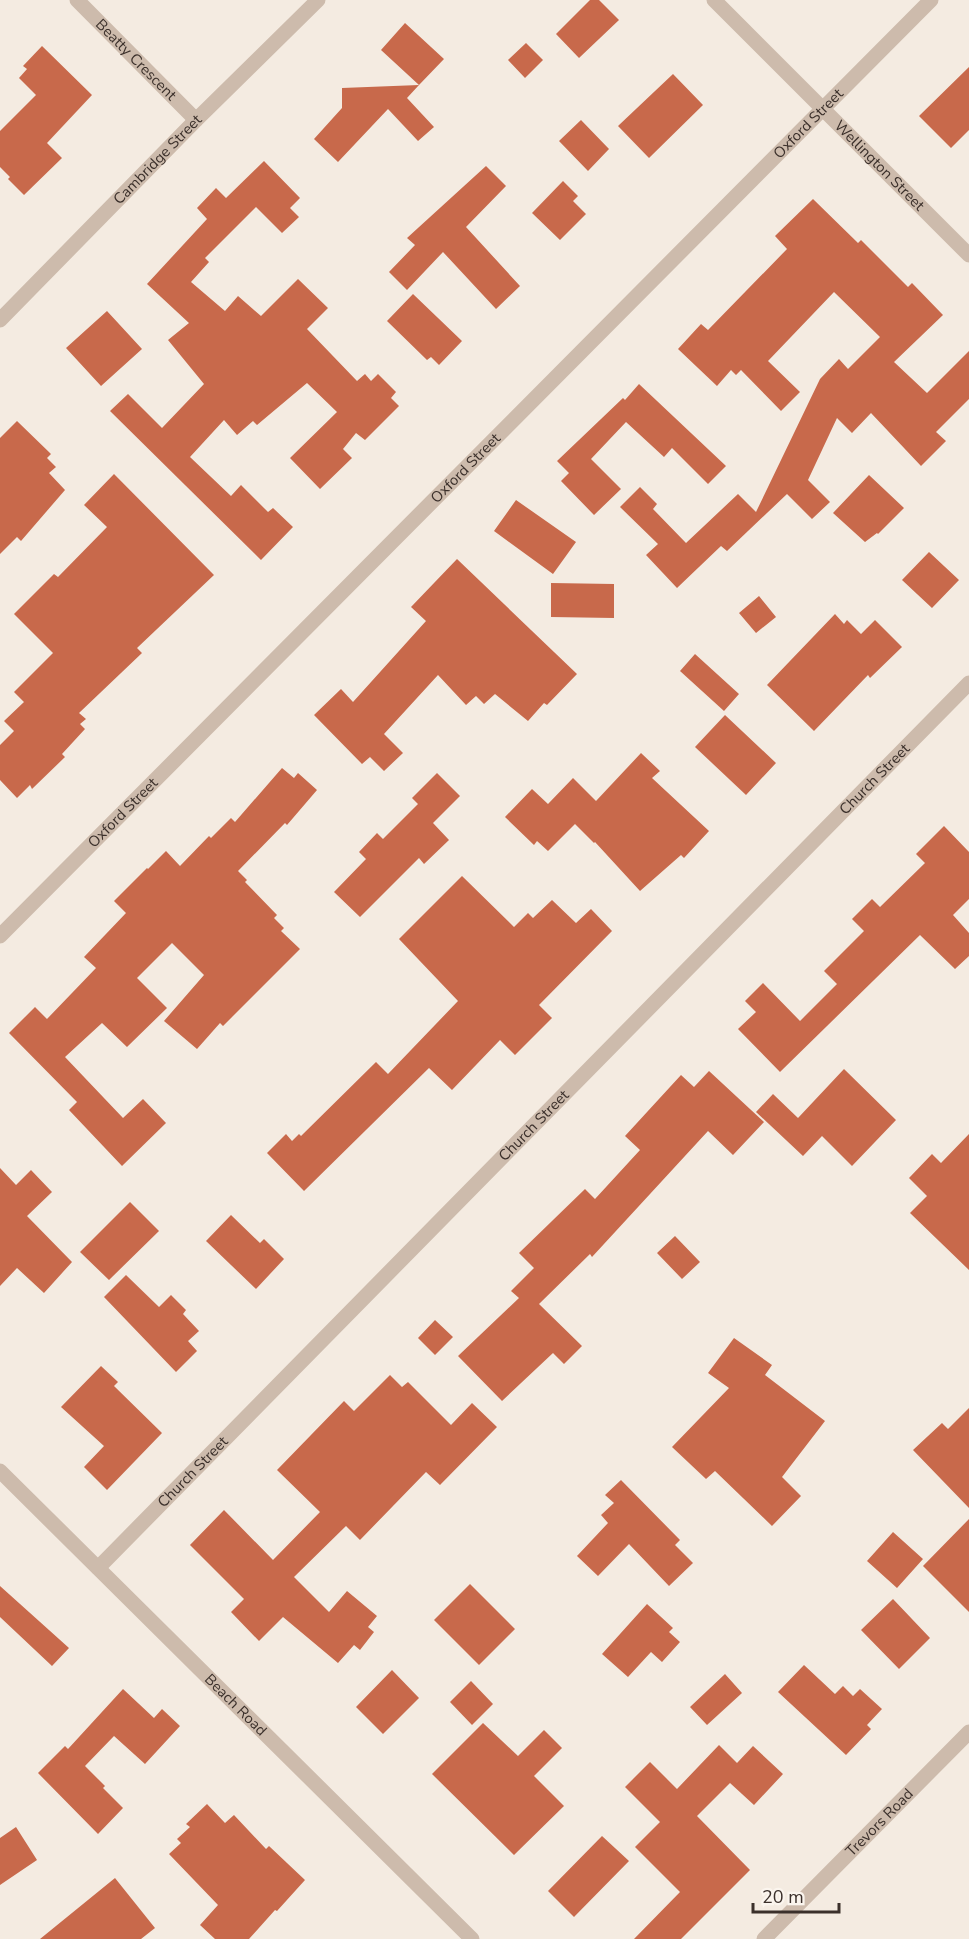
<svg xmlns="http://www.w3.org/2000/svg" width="969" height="1939" font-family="'Nunito Sans',sans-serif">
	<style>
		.building { fill: #c8694b }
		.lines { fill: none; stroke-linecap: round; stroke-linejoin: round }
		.minor { stroke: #cdbbac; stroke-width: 15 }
		.tertiary { stroke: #cdbbac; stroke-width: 15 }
		.labels { text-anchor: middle; stroke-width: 5; stroke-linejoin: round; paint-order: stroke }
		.street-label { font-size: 15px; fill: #3b302b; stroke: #fbf5ee }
	</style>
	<rect width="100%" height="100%" fill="#f4ebe1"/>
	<path class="building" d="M590,0h9l20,20 -40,38 -23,-24z
		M405,23l39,36 -25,26 -38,-35z
		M526,43l17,17 -18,18 -17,-18z
		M42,46l50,49 -45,48 15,15 -38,37 -16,-16 2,-2 -10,-10v-36l36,-36 -17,-17 8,-9 -4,-3z
		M969,67v63l-18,18 -32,-32z
		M673,74l30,31 -54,53 -31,-32z
		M419,85l-12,13 27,29 -16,14 -30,-32 -50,53 -24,-23 28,-31v-20z
		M581,120l28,29 -21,22 -29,-30z
		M264,161l36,37 -10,10 9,9 -17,16 -26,-26 -51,51 4,4 -18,20 34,29 13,-15 23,20 37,-37 30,29 -21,21 50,52 8,-7 6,7 7,-7 18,18 -5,6 8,8 -34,34 -9,-7 -13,16 9,9 -32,31 -30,-31 47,-46 -30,-29 -50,42 -4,-4 -16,14 -13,-15 -34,37 41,39 10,-11 27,27 5,-4 20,19 -32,33 -151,-149 18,-17 34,34 42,-44 -36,-44 21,-17 -42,-39 60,-65 -10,-11 19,-20 10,10z
		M486,166l20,20 -40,41 54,59 -24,23 -53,-57 -36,38 -18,-18 26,-27 -8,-7z
		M563,181l15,15 -5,5 13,13 -26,26 -28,-27z
		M813,199l45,44 3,-3 47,47 4,-4 31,32 -49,47 33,31 42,-42v48l-33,33 10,9 -25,25 -50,-53 -19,20 -15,-15 -29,62 22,22 -18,17 -25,-25 -60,57 -6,-5 -44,42 -31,-33 12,-11 -38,-37 20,-20 17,17 -4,5 33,34 52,-49 18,18 64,-133 19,-20 9,10 32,-32 -46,-45 -66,69 32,31 -19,19 -40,-41 -5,5 -5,-5 -14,16 -39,-37 23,-25 7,6 79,-81 -12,-13z
		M413,294l49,47 -23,24 -8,-8 -4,3 -40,-39z
		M107,311l35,38 -41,37 -35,-38z
		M639,384l87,82 -18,18 -36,-36 -8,9 -38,-35 -35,37 30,30 -27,26 -33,-34 8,-8 -12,-12 66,-63 2,2z
		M17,421l34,33 -4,4 9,9 -7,6 16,17 -44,51 -4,-4 -17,17v-116z
		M114,474l100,101 -77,73 5,5 -63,60 7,6 -6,5 5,5 -23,25 3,3 -33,32 -2,-4 -13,13 -17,-18v-35l14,-14 -10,-10 20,-19 -10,-10 39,-39 -39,-39 40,-40 4,3 49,-50 -23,-22z
		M869,475l35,33 -26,26 -1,-1 -12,9 -32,-29z
		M516,500l60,42 -23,32 -59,-43z
		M929,552l30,28 -27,28 -30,-28z
		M457,559l120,115 -30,31 -3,-2 -16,18 -33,-27 -11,10 -8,-8 -10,9 -28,-30 -54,59 19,19 -19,18 -14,-14 -8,7 -48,-49 27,-26 12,13 73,-81 -15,-14z
		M551,583l63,1v34l-63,-1z
		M759,596l17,21 -20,16 -17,-20z
		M835,614l9,10 3,-4 14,14 14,-14 27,27 -32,31 -2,-3 -54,56 -47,-46z
		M695,654l44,40 -15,17 -44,-40z
		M725,715l51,48 -30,32 -51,-48z
		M641,753l19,18 -8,7 57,53 -25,27 -3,-3 -41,36 -45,-49 -1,1 -19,-19 -27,27 -11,-10 -3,4 -29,-28 27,-28 16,15 25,-26 23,23z
		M282,768l12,10 4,-5 19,17 -30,35 -2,-2 -47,48 9,9 -2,2 32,33 -3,3 10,10 -3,3 19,18 -77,77 -3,-3 -23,26 -33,-28 40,-46 -32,-32 -35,35 30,30 -40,39 -25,-24 -37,34 58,61 20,-19 23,24 -44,43 -53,-56 8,-8 -68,-69 26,-26 12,12 49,-51 -12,-11 42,-44 -12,-12 33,-33 1,1 18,-18 14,15 29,-30 2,2 20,-20 4,4z
		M437,773l23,23 -27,27 16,17 -25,24 -5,-6 -59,59 -26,-25 32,-33 -7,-7 18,-19 6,6 35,-35 -6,-6z
		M944,826l25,26v47l-16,16 16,18v23l-14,13 -35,-34 -140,137 -42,-43 18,-17 -11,-11 18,-18 37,38 37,-37 -13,-13 40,-40 -12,-12 20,-20 8,8 45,-44 -9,-9z
		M462,876l52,51 14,-14 5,5 19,-18 24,23 15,-14 21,22 -73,74 13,13 -37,37 -15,-15 -48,50 -23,-22 -125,123 -37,-38 19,-19 6,7 7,-7 2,2 75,-74 12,12 70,-73 -59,-62z
		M844,1069l52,51 -44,46 -30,-30 -19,20 -47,-44 17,-18 25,24z
		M709,1071l55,51 -31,33 -25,-24 -116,126 -2,-3 -51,50 43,42 -18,18 -11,-11 -51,48 -44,-45 61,-58 -8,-7 23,-23 -15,-15 66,-64 10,10 45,-49 -15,-14 56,-61 13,12z
		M969,1134v136l-59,-57 17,-17 -18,-18 23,-24 9,9z
		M0,1168l16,17 15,-15 21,22 -25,24 45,46 -28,31 -27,-25 -17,18z
		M130,1202l29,29 -50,49 -29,-28z
		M231,1215l29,28 4,-4 20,20 -28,30 -50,-48z
		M675,1236l25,26 -18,17 -25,-26z
		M126,1275l33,32 12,-12 15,15 -3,4 16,17 -11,10 9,10 -21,21 -72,-75z
		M435,1320l18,17 -18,18 -17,-17z
		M734,1338l38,27 -7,10 60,46 -43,56 19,19 -29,30 -57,-55 -9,8 -34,-32 57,-59 -21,-15z
		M101,1366l17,16 -4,4 48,47 -55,57 -23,-23 20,-21 -43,-39z
		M390,1375l12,12 6,-5 43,43 21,-22 25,24 -57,58 -14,-13 -66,68 -14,-14 -52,51 35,35 18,-21 30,25 -9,11 6,5 -14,18 -6,-5 -16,18 -55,-46 -24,24 -28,-29 13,-13 -54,-54 34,-35 49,50 47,-48 -43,-42 67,-69 10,10z
		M969,1408v100l-56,-58 29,-27 6,6z
		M621,1480l59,60 -5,5 18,18 -24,23 -40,-42 -31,32 -21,-20 31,-33 -7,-8 13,-12 -9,-8z
		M969,1519v93l-46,-46z
		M893,1532l30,27 -26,29 -30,-27z
		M470,1584l45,45 -36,36 -45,-45z
		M0,1586l69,62 -17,18 -52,-49z
		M893,1599l37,39 -31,31 -38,-39z
		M647,1604l26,24 -4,4 11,10 -18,20 -11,-10 -23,25 -26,-23z
		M804,1665l31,29 8,-8 10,10 7,-7 22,20 -15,16 4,4 -25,26 -68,-63z
		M392,1670l27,28 -36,36 -27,-27z
		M725,1674l17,19 -35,32 -17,-18z
		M471,1681l22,23 -21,21 -22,-23z
		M123,1689l31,29 8,-9 18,17 -35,38 -31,-28 -29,30 20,20 -2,2 20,20 -25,26 -60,-61 27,-27 3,3z
		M483,1723l35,33 26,-26 18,18 -28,28 30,30 -50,49 -82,-81z
		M719,1745l18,18 16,-17 30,28 -29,31 -24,-22 -33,33 53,54 -69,69h-47l46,-47 -45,-45 25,-25 -35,-35 25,-25 27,27z
		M207,1804l18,19 9,-8 32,34 3,-3 36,34 -28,31 -2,-1 -26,29h-34l-15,-14 18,-20 -49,-51 12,-11 -4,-4 13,-12 -4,-3z
		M16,1827l21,33 -37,25v-47z
		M602,1836l27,25 -55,56 -26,-26z
		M115,1878l40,50 -14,11h-101z"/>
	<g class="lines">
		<g class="minor">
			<path id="s1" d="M77,0l119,120"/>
			<path id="s2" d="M714,0l255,255"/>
			<path id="s3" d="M0,320l196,-200 122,-120"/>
			<path id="s4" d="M0,936l931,-936"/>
			<path id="s5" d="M98,1568l871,-885"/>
			<path id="s6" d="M764,1939l205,-207"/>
		</g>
		<path class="tertiary" id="s7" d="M0,1471l472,468"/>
	</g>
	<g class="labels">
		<g class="street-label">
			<text dy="5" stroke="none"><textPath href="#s1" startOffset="84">Beatty Crescent</textPath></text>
			<text dy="5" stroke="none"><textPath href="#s4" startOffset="1146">Oxford Street</textPath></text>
			<text dy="5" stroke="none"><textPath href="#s3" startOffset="225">Cambridge Street</textPath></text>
			<text dy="5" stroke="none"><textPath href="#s2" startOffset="234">Wellington Street</textPath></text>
			<text dy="5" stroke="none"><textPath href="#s4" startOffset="660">Oxford Street</textPath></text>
			<text dy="5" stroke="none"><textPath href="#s5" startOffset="1107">Church Street</textPath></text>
			<text dy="5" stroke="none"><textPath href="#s4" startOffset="174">Oxford Street</textPath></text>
			<text dy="5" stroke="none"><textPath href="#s5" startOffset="621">Church Street</textPath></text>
			<text dy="5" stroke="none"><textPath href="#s5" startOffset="135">Church Street</textPath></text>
			<text dy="5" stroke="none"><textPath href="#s7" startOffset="332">Beach Road</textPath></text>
			<text dy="5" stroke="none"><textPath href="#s6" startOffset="164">Trevors Road</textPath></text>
		</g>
	</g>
	<path d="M753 1903v9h86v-9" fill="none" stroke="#3b302b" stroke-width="3"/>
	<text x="762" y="1903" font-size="18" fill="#3b302b" stroke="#fbf5ee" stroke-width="4.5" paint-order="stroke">20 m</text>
</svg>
